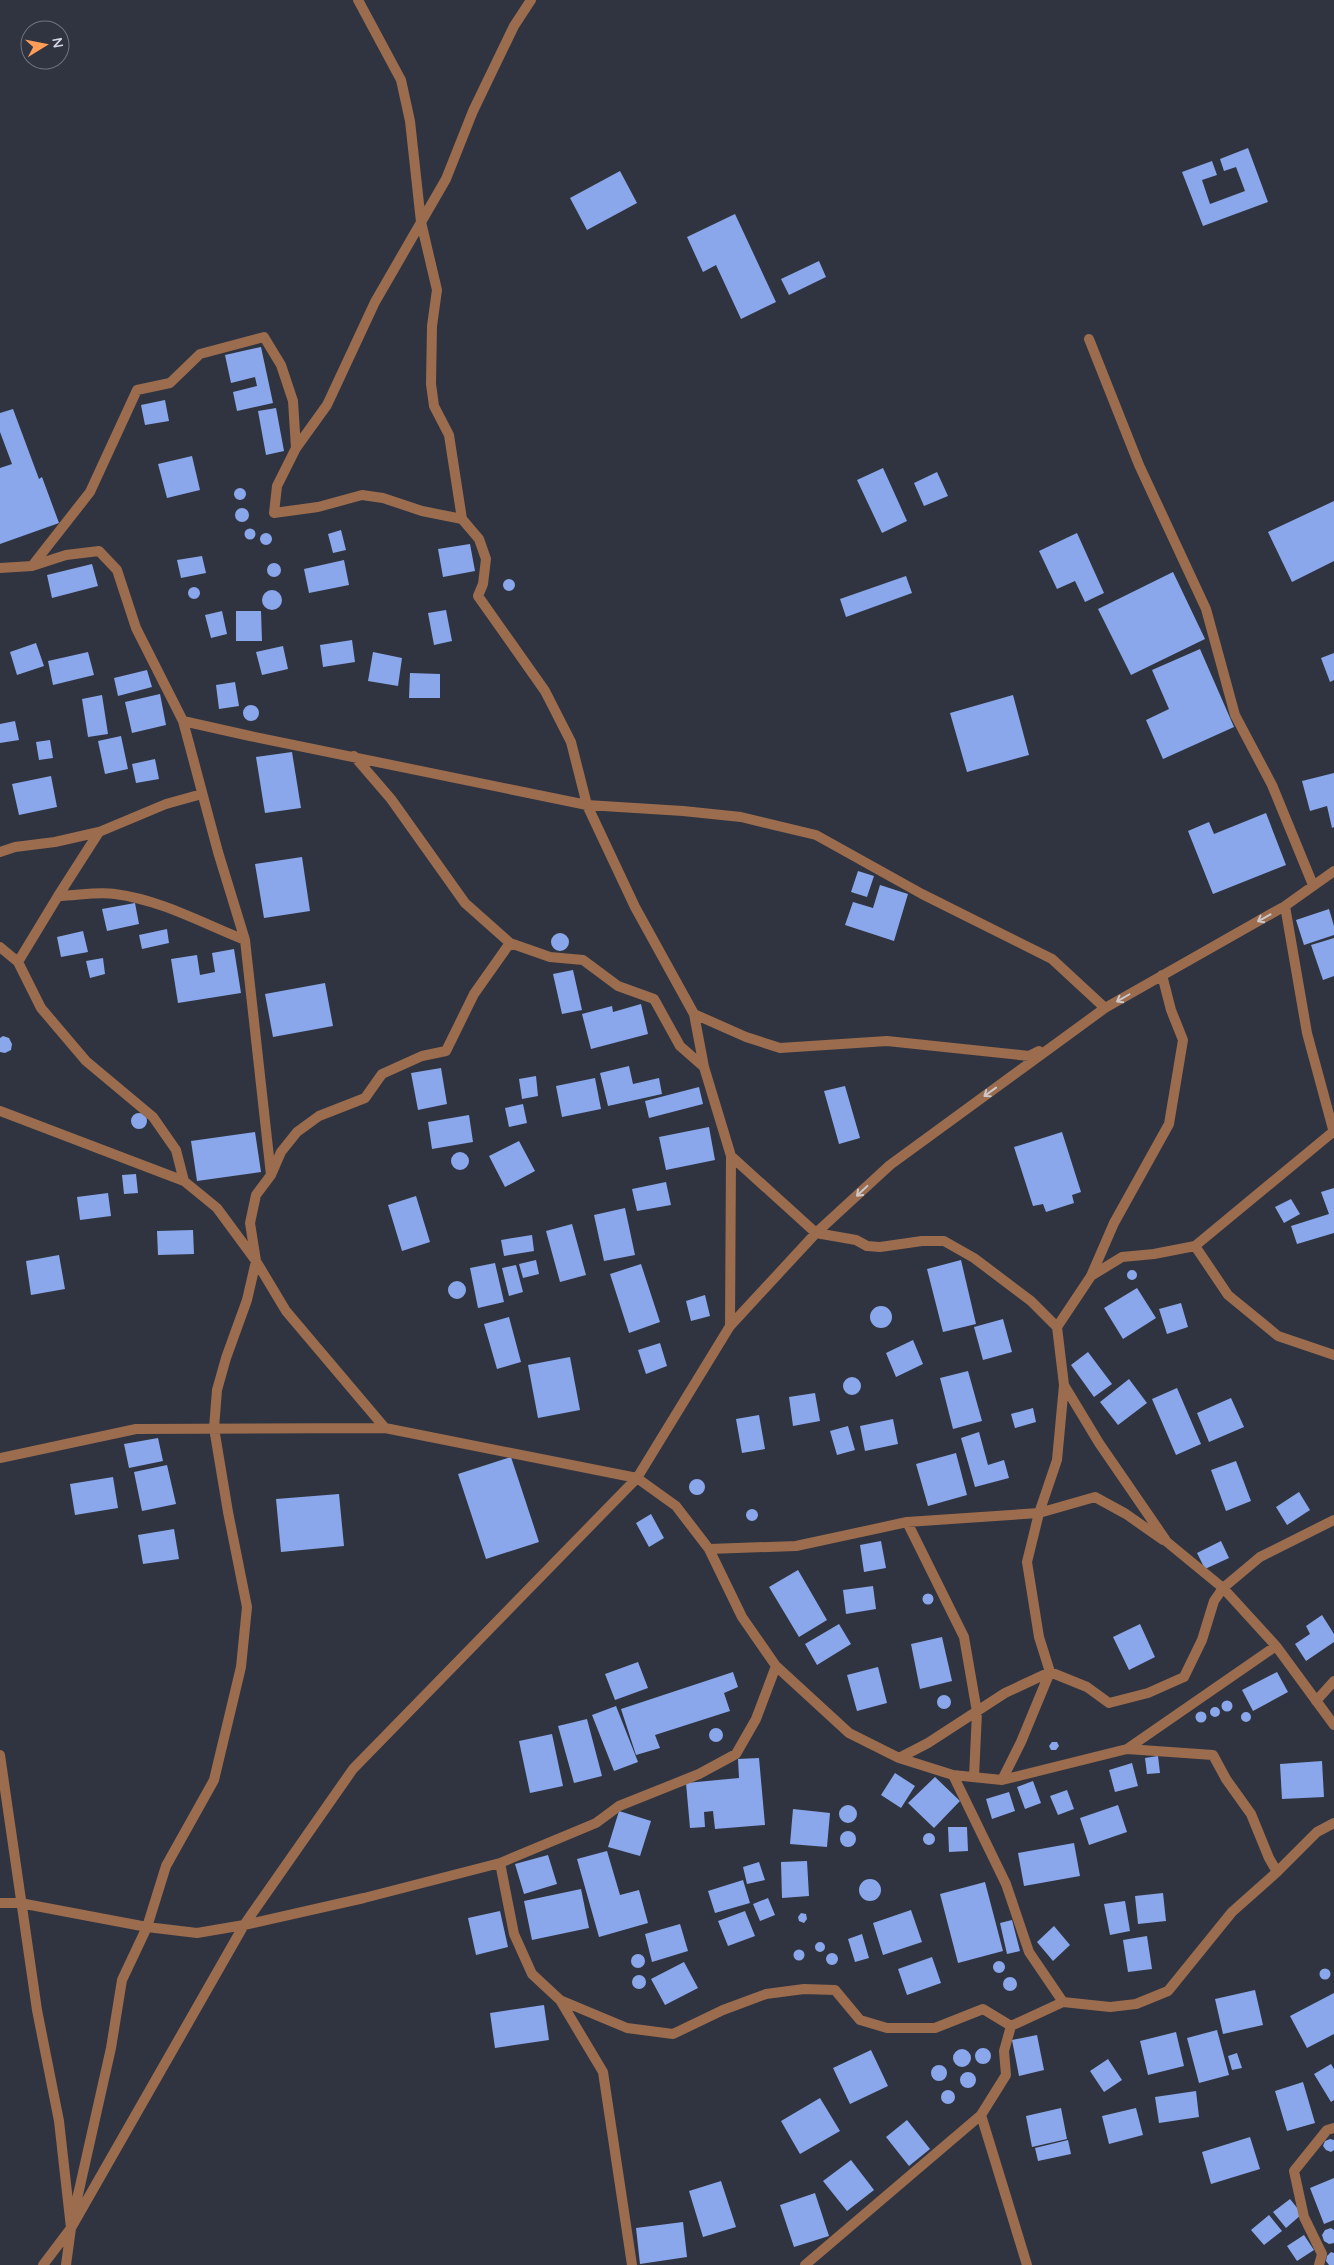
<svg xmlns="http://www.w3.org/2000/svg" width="1334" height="2265" font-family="Quicksand,sans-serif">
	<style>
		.building { fill: #8aa7eb }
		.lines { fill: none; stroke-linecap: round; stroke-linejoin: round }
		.minor { stroke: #9b6c4e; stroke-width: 10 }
		.oneway { stroke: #ccc8ca }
	</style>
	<rect width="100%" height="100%" fill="#2f3440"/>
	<path class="building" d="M1248,148l20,54 -65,24 -21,-54 30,-11 5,14 -15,5 8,24 35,-13 -9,-24 -12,4 -4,-12z
		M620,171l17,32 -50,27 -17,-32z
		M735,214l41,88 -35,17 -25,-54 -13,7 -16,-35z
		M819,261l7,16 -37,18 -8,-16z
		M261,347l12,56 -36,8 -4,-19 24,-6 -2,-9 -24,6 -6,-28z
		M165,400l4,21 -24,4 -4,-20z
		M276,408l8,43 -18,4 -8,-44z
		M13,409l26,70 3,-2 17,46 -59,21v-76l12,-4 -12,-32v-19z
		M192,456l8,34 -33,8 -9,-34z
		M883,468l24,53 -25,12 -25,-53z
		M937,472l11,24 -24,10 -10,-23z
		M234 494a6 6 0 1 1 12 0a6 6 0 1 1-12 0Z
		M1334,501v60l-42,21 -24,-50z
		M235 515a7 7 0 1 1 14 0a7 7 0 1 1-14 0Z
		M244.5 534a5.5 5.5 0 1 1 11 0a5.5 5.5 0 1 1-11 0Z
		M341,530l5,20 -13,3 -5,-19z
		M1077,533l27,60 -19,9 -10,-21 -18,8 -18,-38z
		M260 539a6 6 0 1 1 12 0a6 6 0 1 1-12 0Z
		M470,544l5,27 -32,6 -5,-28z
		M202,556l4,17 -25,5 -4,-18z
		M344,560l5,25 -40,8 -5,-24z
		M267 570a7 7 0 1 1 14 0a7 7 0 1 1-14 0Z
		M92,564l6,22 -46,12 -5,-23z
		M1173,572l32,67 -74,36 -33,-66z
		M906,576l6,17 -66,24 -6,-18z
		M503 585a6 6 0 1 1 12 0a6 6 0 1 1-12 0Z
		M188 593a6 6 0 1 1 12 0a6 6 0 1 1-12 0Z
		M262 600a10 10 0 1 1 20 0a10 10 0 1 1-20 0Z
		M446,610l6,31 -18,4 -6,-32z
		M222,611l5,23 -16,4 -6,-23z
		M236,611h25l1,30h-26z
		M352,640l3,22 -32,5 -3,-22z
		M36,643l8,23 -27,9 -7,-23z
		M283,646l5,23 -26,6 -6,-23z
		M1200,649l34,78 -71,32 -17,-39 23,-11 -17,-39z
		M88,652l6,23 -41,10 -5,-24z
		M373,652l29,6 -4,28 -30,-5z
		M1334,653v27l-4,2 -9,-24z
		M147,670l5,17 -34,9 -4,-18z
		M410,673l30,1v24h-31z
		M235,682l4,24 -20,3 -3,-24z
		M160,694l6,31 -34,8 -7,-31z
		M102,695l6,39 -20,3 -6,-38z
		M1013,695l16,60 -62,17 -17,-59z
		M243 713a8 8 0 1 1 16 0a8 8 0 1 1-16 0Z
		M15,721l4,19 -19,3v-19z
		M121,736l7,33 -23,5 -7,-33z
		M50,740l3,18 -14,2 -3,-18z
		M292,752l9,56 -36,5 -9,-56z
		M155,759l4,20 -23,4 -4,-19z
		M1334,773v54l-2,1 -5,-22 -17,5 -8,-30z
		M51,776l6,31 -38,8 -7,-31z
		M1266,813l20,52 -73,29 -25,-63 21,-9 5,12z
		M302,857l8,54 -46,7 -9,-54z
		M858,871l16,5 -7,21 -16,-5z
		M880,885l28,9 -14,47 -49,-16 8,-23 20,6z
		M135,903l4,21 -32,7 -5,-22z
		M1329,909l5,17v9l-30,10 -8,-25z
		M167,929l2,14 -27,6 -3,-14z
		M83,931l5,21 -27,5 -4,-20z
		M551 942a9 9 0 1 1 18 0a9 9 0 1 1-18 0Z
		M1334,938v38l-11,4 -12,-35z
		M234,949l7,44 -63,10 -7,-44 26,-4 3,20 15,-3 -3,-19z
		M103,958l2,16 -15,4 -4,-17z
		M573,970l9,40 -20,4 -9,-40z
		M325,983l8,43 -60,11 -8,-43z
		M641,1004l7,30 -57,15 -9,-35 30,-8 1,6z
		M3,1036l6,2 3,6 -1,6 -6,3 -5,-1v-14z
		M629,1066l4,18 26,-6 3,16 -54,12 -8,-33z
		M441,1068l6,36 -29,6 -7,-37z
		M536,1076l2,20 -16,3 -3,-20z
		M595,1078l6,31 -39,8 -6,-31z
		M845,1086l15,52 -21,6 -15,-53z
		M699,1087l4,17 -54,14 -4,-17z
		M523,1104l4,19 -18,4 -4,-19z
		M131 1121a8 8 0 1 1 16 0a8 8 0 1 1-16 0Z
		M469,1115l4,27 -41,7 -4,-27z
		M709,1127l6,33 -49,10 -7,-33z
		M255,1132l6,40 -64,9 -6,-40z
		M1062,1132l19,60 -9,3 2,8 -28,9 -3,-8 -10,2 -19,-59z
		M519,1141l16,30 -30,16 -16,-31z
		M451 1161a9 9 0 1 1 18 0a9 9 0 1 1-18 0Z
		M136,1174l2,19 -14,1 -2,-19z
		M666,1182l5,23 -34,6 -5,-22z
		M1334,1188v45l-37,11 -6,-18 38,-12 -8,-22z
		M108,1193l3,23 -31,4 -3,-23z
		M416,1196l14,46 -28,9 -14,-46z
		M1291,1199l9,15 -16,9 -9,-16z
		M625,1208l10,47 -31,6 -10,-46z
		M572,1224l14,51 -26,7 -14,-51z
		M193,1230l1,24 -36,1 -1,-24z
		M532,1235l2,16 -30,5 -3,-16z
		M59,1255l6,34 -34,6 -5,-34z
		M536,1260l3,14 -16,4 -4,-14z
		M961,1260l15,64 -33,8 -16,-63z
		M495,1263l9,39 -26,6 -8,-40z
		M641,1264l19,58 -31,11 -19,-59z
		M516,1265l7,27 -14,4 -7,-28z
		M1127 1275a5 5 0 1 1 10 0a5 5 0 1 1-10 0Z
		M448 1290a9 9 0 1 1 18 0a9 9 0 1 1-18 0Z
		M1137,1288l19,30 -33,21 -19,-31z
		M705,1295l5,21 -19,5 -5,-20z
		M1181,1303l7,24 -21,7 -8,-25z
		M870 1317a11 11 0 1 1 22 0a11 11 0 1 1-22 0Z
		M509,1317l12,45 -24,7 -13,-45z
		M1003,1319l9,33 -29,8 -9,-33z
		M913,1340l10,24 -27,13 -10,-24z
		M660,1343l7,23 -21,8 -8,-24z
		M1088,1352l24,32 -18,13 -23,-32z
		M570,1357l10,53 -42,8 -10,-53z
		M968,1371l14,50 -29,8 -13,-51z
		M843 1386a9 9 0 1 1 18 0a9 9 0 1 1-18 0Z
		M1129,1379l18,24 -29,22 -18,-23z
		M1177,1388l24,56 -25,11 -24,-56z
		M815,1393l5,28 -27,5 -4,-29z
		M1231,1398l13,29 -35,15 -12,-29z
		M1033,1408l3,14 -21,6 -4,-14z
		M759,1415l6,34 -23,4 -6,-34z
		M893,1419l5,25 -33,7 -5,-25z
		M848,1426l7,24 -18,5 -7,-24z
		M979,1432l9,33 16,-5 5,18 -34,9 -14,-49z
		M158,1438l5,23 -34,7 -5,-24z
		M956,1453l11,42 -39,11 -12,-42z
		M511,1457l28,85 -53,17 -28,-85z
		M1236,1461l15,40 -25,10 -15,-41z
		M167,1465l9,39 -34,7 -8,-39z
		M113,1477l5,31 -43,7 -5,-31z
		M689 1487a8 8 0 1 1 16 0a8 8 0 1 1-16 0Z
		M1299,1492l11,18 -23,15 -11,-18z
		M339,1494l5,52 -63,6 -5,-53z
		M746 1515a6 6 0 1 1 12 0a6 6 0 1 1-12 0Z
		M651,1514l13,24 -15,9 -13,-24z
		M174,1529l5,30 -36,5 -5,-29z
		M881,1541l5,27 -22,4 -4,-27z
		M1221,1541l8,17 -24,11 -8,-16z
		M798,1570l29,50 -28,17 -30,-50z
		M873,1586l3,23 -30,5 -3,-24z
		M922.5 1599a5.5 5.5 0 1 1 11 0a5.5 5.5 0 1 1-11 0Z
		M1322,1615l12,19v8l-28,19 -11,-17 15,-10 -4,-8z
		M839,1624l12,20 -34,21 -12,-21z
		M1140,1624l15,33 -26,13 -16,-33z
		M942,1637l10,44 -32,8 -9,-45z
		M638,1662l10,26 -33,12 -10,-26z
		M878,1667l9,36 -30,8 -10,-36z
		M733,1672l5,15 -14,6 6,18 -75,24 5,13 -24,7 -15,-46z
		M1277,1672l11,20 -35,19 -11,-21z
		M937 1702a7 7 0 1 1 14 0a7 7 0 1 1-14 0Z
		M1221.5 1706a5.5 5.5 0 1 1 11 0a5.5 5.5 0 1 1-11 0Z
		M616,1706l22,56 -24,9 -22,-56z
		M1210 1712a5 5 0 1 1 10 0a5 5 0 1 1-10 0Z
		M1195.5 1717a5.5 5.5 0 1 1 11 0a5.5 5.5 0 1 1-11 0Z
		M1241 1717a5 5 0 1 1 10 0a5 5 0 1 1-10 0Z
		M587,1719l15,57 -28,7 -16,-57z
		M709 1735a7 7 0 1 1 14 0a7 7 0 1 1-14 0Z
		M552,1734l11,52 -33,7 -11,-52z
		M1052,1742h5l2,4 -3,4h-5l-2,-4z
		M1158,1756l2,17 -13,1 -2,-16z
		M759,1758l6,67 -50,4 -2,-18 -9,1 1,15 -15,1 -4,-45 53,-5 -1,-19z
		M1322,1761l2,36 -42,2 -2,-35z
		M1132,1763l6,23 -23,6 -6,-22z
		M895,1773l20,13 -14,22 -20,-13z
		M935,1777l25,24 -26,27 -26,-25z
		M1033,1781l8,22 -16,6 -8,-22z
		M1067,1790l7,19 -16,6 -8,-19z
		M1009,1792l6,19 -23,8 -6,-20z
		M1118,1805l9,27 -38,13 -9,-27z
		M839 1814a9 9 0 1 1 18 0a9 9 0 1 1-18 0Z
		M793,1809l37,4 -3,34 -37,-3z
		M619,1811l32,10 -11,35 -32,-9z
		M948,1827h19l1,24 -19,1z
		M840 1839a8 8 0 1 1 16 0a8 8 0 1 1-16 0Z
		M923 1839a6 6 0 1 1 12 0a6 6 0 1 1-12 0Z
		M1074,1843l6,33 -56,10 -6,-33z
		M607,1851l13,44 19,-5 9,33 -49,14 -22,-78z
		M548,1855l9,29 -33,10 -9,-30z
		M807,1861l2,35 -27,2 -1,-36z
		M759,1862l6,18 -18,4 -4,-17z
		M859 1890a11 11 0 1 1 22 0a11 11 0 1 1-22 0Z
		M743,1880l7,23 -35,10 -7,-22z
		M985,1882l18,69 -45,12 -18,-69z
		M581,1889l8,39 -57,12 -8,-39z
		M1163,1893l3,28 -28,3 -3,-28z
		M768,1898l7,17 -15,6 -7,-17z
		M1125,1901l5,30 -20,4 -6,-31z
		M911,1910l11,32 -39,13 -10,-32z
		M500,1911l8,36 -32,8 -8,-37z
		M745,1911l10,25 -27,10 -10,-25z
		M801,1913l5,1 1,5 -3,4 -5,-2 -1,-4z
		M1012,1920l8,31 -13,3 -7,-31z
		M680,1924l8,27 -36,11 -7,-28z
		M1054,1926l16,19 -17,16 -16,-19z
		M862,1934l7,24 -14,4 -7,-23z
		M1147,1936l5,33 -24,3 -5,-32z
		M815 1947a5 5 0 1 1 10 0a5 5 0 1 1-10 0Z
		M793.5 1955a5.5 5.5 0 1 1 11 0a5.5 5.5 0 1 1-11 0Z
		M826 1959a6 6 0 1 1 12 0a6 6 0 1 1-12 0Z
		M631 1961a7 7 0 1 1 14 0a7 7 0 1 1-14 0Z
		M932,1957l9,26 -34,12 -9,-26z
		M993 1967a6 6 0 1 1 12 0a6 6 0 1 1-12 0Z
		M684,1962l14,26 -33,17 -14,-26z
		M1319.5 1974a5.5 5.5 0 1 1 11 0a5.5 5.5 0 1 1-11 0Z
		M632 1982a7 7 0 1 1 14 0a7 7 0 1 1-14 0Z
		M1003 1984a7 7 0 1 1 14 0a7 7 0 1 1-14 0Z
		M1255,1990l8,35 -40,9 -8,-35z
		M1334,1993v41l-27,14 -17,-32z
		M544,2005l5,35 -54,8 -5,-35z
		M1217,2030l12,45 -30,8 -12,-45z
		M1176,2032l8,34 -36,9 -8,-34z
		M1037,2035l7,35 -25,6 -7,-36z
		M975 2056a8 8 0 1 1 16 0a8 8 0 1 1-16 0Z
		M953 2058a9 9 0 1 1 18 0a9 9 0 1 1-18 0Z
		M871,2050l17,36 -38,18 -17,-36z
		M1237,2053l5,15 -10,2 -4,-14z
		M1108,2059l14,21 -18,12 -14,-21z
		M1331,2064l3,5v31l-3,2 -17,-28z
		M931 2073a8 8 0 1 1 16 0a8 8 0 1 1-16 0Z
		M960 2080a8 8 0 1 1 16 0a8 8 0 1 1-16 0Z
		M1303,2082l12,41 -28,8 -12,-40z
		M941 2097a7 7 0 1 1 14 0a7 7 0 1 1-14 0Z
		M1196,2091l3,26 -40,6 -4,-26z
		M820,2098l20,33 -40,23 -19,-33z
		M1061,2108l6,31 -35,8 -6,-31z
		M1136,2108l7,27 -34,9 -7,-28z
		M907,2120l23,29 -21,17 -23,-29z
		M1250,2137l10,32 -49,15 -9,-32z
		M1330,2139l4,1v10l-3,2 -5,-2 -3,-4 2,-5z
		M1068,2140l3,14 -33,7 -3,-13z
		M851,2160l23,30 -27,21 -24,-30z
		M1334,2178v42l-10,4 -14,-36z
		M721,2181l15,46 -33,10 -14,-46z
		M815,2193l14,43 -35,11 -14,-42z
		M1290,2199l12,15 -16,14 -13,-16z
		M1269,2215l13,16 -18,14 -13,-15z
		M683,2222l4,35 -47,7 -4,-36z
		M1331,2228l3,2v13l-5,1 -5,-3 -2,-6 3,-5z
		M1304,2235l10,15 -17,11 -10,-15z
		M1331,2252l3,1v12h-5l-3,-4 1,-5z"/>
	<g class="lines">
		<path class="minor" d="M358,0l43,80 9,41 11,101 16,68 -5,36 -1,58 3,22 15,29 13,84
			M1089,339l50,126 67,144 29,106 37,70 41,100
			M296,448l31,-43 48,-103 71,-123 27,-68 41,-85 17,-26
			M32,566l58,-74 47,-102 33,-7 30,-29 64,-17 17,28 12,36 3,47 -19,38 -3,27 44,-6 44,-12 21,3 39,13 40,8 17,20 7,20 -3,25 -5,12 67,95 26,51 16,63 48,102 59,107 10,53 27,89 -1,170
			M0,568l32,-2 34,-11 33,-4 18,19 19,58 47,93 35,131 27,88 26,235
			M183,721l67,15 337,69 96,6 58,6 75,18 106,59 130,65 53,49
			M354,756l37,43 74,104 45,40 40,14 33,3 35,26 36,13 26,47 24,21
			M0,852l15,-5 40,-5 44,-10
			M58,896l41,-64 67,-28 36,-10
			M1285,906l22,127 27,100
			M0,947l18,15 23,46 45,53 67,56 23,33 8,31
			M18,962l40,-66c18,0 39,-5 57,-2 46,6 87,29 130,46
			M694,1014l52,23 34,11 107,-7 142,15 10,-5
			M0,1111l184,70 33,27 39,53 30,50 99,117
			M731,1156l85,77 40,7 11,6 13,1 42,-6h22l30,17 57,43 26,26 7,58 35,58 68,99 56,46 53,58 58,79
			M1195,1246l33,49 50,41 56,19
			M1091,1276l23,-53 55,-99 14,-84 -12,-30 -9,-35
			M1057,1327l34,-51 31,-19 32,-3 41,-8 139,-115
			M0,1458l136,-29 249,-1 252,50 39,28 33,43 33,68 34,49 73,67 50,25 54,17 49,5 125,-31 149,-103
			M907,1522l57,115 13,75 -3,65
			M709,1549l87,-3 111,-24 132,-9 56,-16 31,17 37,26
			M1316,1701l18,-20
			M1127,1749l86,6 13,24 25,35 18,44 8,14
			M0,1755l37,255 22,111 12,107 -5,37
			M899,1758l29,-15 77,-50 45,-21 37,15 22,16 39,-10 36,-16 18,-37 12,-39 9,-13 37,-31 74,-37
			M1002,1780l19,-38 29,-70 -11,-35 -12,-75 12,-49 18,-53 7,-75
			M0,1903h20l127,24 50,6 47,-8 120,-27 136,-35
			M560,2000l67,28 46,6 50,-24 43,-16 38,-5 31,1 25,30 27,8h48l48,-19 28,17
			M1063,2002l47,5 26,-3 32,-13 64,-79 45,-40 40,-40 17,-9
			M981,2115l46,150
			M73,2217l38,-169 11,-68 25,-53 19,-61 48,-86 27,-113 6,-60 -19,-95 -14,-84 3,-38 9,-32 21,-58 9,-39 -6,-38 6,-28 15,-20 10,-23 16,-20 22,-16 46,-18 17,-24 40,-18 24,-5 28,-57 36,-51
			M43,2265l28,-37 173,-303 109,-156 284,-291 93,-152 86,-93 74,-68 215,-157 180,-102 49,-35
			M632,2265l-29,-193 -43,-72 -28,-26 -18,-40 -14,-71 96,-40 23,-17 80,-32 37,-20 20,-35 20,-53
			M805,2265l176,-150 25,-40 -2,-24 7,-25 52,-24 -34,-50 -23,-68 -53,-109
			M1319,2265l3,-11 -18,-37 -10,-46 33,-41 7,-2"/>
	</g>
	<defs><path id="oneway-shaft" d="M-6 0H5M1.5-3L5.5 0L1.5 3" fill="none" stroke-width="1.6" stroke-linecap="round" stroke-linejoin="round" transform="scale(1.25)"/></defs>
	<g class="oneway">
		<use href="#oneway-shaft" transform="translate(1264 918) rotate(151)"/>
		<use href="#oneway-shaft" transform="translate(1123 998) rotate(150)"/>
		<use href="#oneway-shaft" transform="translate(990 1092) rotate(144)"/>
		<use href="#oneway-shaft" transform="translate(862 1191) rotate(137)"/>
	</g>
	<g transform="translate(45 45) rotate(80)"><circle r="24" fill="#2f3440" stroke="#717680"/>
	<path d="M0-4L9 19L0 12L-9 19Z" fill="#fe9c58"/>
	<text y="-8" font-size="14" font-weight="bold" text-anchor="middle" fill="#d5d8e0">N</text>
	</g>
</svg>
